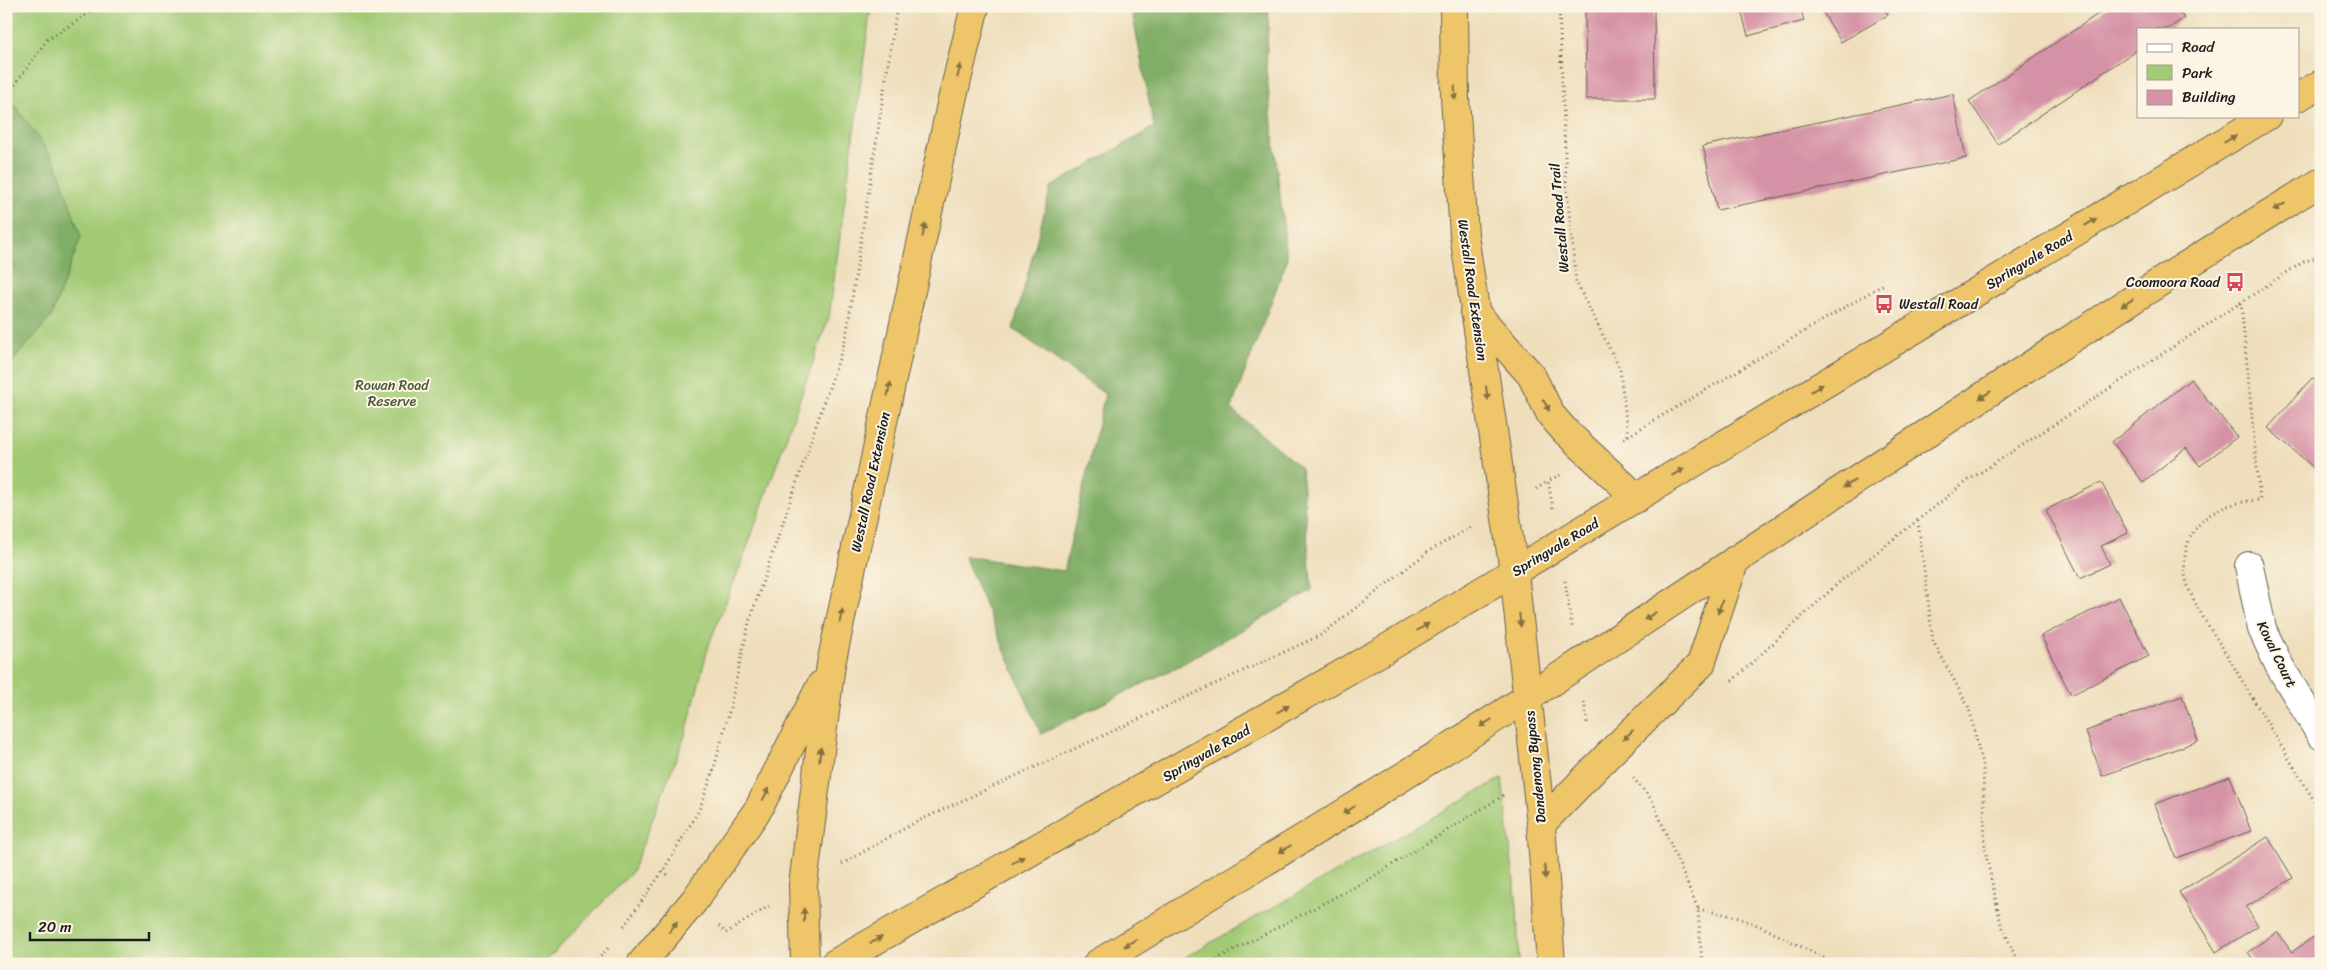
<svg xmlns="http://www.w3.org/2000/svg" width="2327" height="970" font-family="Sriracha,sans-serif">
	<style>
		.green { fill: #a2ca75; stroke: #5f7348 }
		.forest { fill: #81ae66; stroke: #4e6541 }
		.building { fill: #d592a6 }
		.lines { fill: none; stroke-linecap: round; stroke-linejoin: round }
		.minor-casing { stroke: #666054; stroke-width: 30 }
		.highway-casing { stroke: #666054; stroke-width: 30 }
		.path { stroke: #666054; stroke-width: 3; stroke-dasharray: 1 4; stroke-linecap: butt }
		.minor { stroke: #fff; stroke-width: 28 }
		.highway { stroke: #eec569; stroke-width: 28 }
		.oneway { fill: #857042 }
		.labels { text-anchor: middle; stroke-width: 4; stroke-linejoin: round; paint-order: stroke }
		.street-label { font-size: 14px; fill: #1c1c1c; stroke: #fcf5e5 }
		.poi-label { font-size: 14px; fill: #1c1c1c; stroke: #fcf5e5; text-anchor: end }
		.park-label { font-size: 14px; fill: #4b593b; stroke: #fcf5e5 }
	</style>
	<rect width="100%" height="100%" fill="#fcf5e5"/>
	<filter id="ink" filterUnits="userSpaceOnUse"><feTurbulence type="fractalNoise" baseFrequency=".02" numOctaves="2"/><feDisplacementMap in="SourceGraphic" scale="10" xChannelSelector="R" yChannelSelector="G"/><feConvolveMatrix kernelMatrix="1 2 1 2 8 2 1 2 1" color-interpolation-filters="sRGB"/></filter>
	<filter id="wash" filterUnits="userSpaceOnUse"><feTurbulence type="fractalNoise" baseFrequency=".0096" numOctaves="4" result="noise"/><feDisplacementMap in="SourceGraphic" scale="20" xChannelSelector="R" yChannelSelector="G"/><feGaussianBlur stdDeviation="1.12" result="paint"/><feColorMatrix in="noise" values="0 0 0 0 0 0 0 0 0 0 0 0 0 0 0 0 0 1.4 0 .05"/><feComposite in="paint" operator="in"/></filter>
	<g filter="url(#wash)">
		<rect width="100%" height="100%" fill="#eedebc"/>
		<path class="green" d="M6,6h865l-42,311 -86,242 -34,85 -23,89 -54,139 -89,92h-537z
			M1502,778l15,129 2,57h-346z"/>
		<path class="forest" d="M1131,6h138l-3,63 21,191 -56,149 70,59 11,122 -135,77 -136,67 -77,-178 100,15 41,-177 -92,-65 38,-142 103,-60z
			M6,93l50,70 25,74 -30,80 -45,52z"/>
		<g id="blocks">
			<path class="building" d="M1585,6h69l1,93h-69z
				M1740,6h60l4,15 -56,15z
				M1831,6h52l5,9 -47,27 -19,-31z
				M2110,6h66l8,12 -16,11h-30v20l-140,95 -29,-43z
				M1953,94l13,64 -249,52 -14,-64z
				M2312,378l9,8v88l-53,-46z
				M2191,379l46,58 -37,29 -14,-18 -43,34 -31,-40z
				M2101,482l27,51 -27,13 9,18 -30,14 -34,-68z
				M2119,597l30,59 -78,39 -30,-59z
				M2182,696l16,45 -96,35 -16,-45z
				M2230,776l21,55 -75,27 -21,-54z
				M2268,837l25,41 -47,29 12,19 -42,26 -37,-60z
				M2277,932l15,20 29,-20v32h-65l-8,-12z"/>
		</g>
	</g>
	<g filter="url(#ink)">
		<use href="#blocks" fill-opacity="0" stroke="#666054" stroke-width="1"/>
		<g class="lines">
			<g class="minor-casing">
				<path id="minor" d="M2249,566l13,63 17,36 42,70"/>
			</g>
			<g class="highway-casing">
				<path id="highway" d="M1454,6l1,92 9,137 50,337 27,252 10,140
					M2298,97l23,-13
					M1474,311l57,64 20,40 14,16 72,67
					M1541,824l70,-72 90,-88 34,-104
					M641,964l53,-63 65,-93 62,-123
					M805,964l-2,-79 28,-221 121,-564 23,-94
					M834,964l562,-321 871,-527
					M1097,964c160,-98 321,-194 477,-297 248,-163 493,-331 747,-485"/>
			</g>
			<path class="path" d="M1559,6l7,173 10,103 44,87 8,67 -4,2
				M6,97l41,-57 53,-34
				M2241,303l19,197c-44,2 -80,25 -75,74 3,24 28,58 40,78 32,54 64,107 96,160
				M1628,436l256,-152
				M1536,489l12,-8
				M1553,508l-5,-27 12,-6
				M1918,521l15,120 36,67 14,60 2,82 16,74 18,40
				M1565,581l7,46
				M1732,681l111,-102 123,-97 337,-220 18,-6
				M1584,702l4,24
				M1633,778l19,22 46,109 4,55
				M842,864l72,-41 407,-188 108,-84 44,-25
				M663,871l7,6
				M1698,909l35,7 27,10 76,38
				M624,926l39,-55 36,-61 14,-38 16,-60 20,-90 97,-284 51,-332
				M719,926l7,7 43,-27
				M594,964l15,-17
				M1207,964l159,-83 138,-86"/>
			<use href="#minor" class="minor"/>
			<use href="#highway" class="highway"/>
		</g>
		<defs><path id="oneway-solid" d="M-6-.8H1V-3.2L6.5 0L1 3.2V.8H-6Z" transform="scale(1.25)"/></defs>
		<g class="oneway">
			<use href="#oneway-solid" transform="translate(959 71) rotate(-76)"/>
			<use href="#oneway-solid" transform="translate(1455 93) rotate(88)"/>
			<use href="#oneway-solid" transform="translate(2230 139) rotate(-31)"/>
			<use href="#oneway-solid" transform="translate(2279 207) rotate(149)"/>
			<use href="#oneway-solid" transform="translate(2091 222) rotate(-31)"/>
			<use href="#oneway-solid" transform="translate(924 230) rotate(-78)"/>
			<use href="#oneway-solid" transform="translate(2127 303) rotate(147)"/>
			<use href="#oneway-solid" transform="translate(1817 388) rotate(-31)"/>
			<use href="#oneway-solid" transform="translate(889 389) rotate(-78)"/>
			<use href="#oneway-solid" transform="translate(1487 393) rotate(81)"/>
			<use href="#oneway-solid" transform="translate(1985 395) rotate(147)"/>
			<use href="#oneway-solid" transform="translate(1546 405) rotate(61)"/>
			<use href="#oneway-solid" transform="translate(1678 472) rotate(-31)"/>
			<use href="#oneway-solid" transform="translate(1849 484) rotate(147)"/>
			<use href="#oneway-solid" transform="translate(1720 607) rotate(108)"/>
			<use href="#oneway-solid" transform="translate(841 616) rotate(-78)"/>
			<use href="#oneway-solid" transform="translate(1650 616) rotate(146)"/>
			<use href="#oneway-solid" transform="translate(1520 620) rotate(84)"/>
			<use href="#oneway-solid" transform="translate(1423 627) rotate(-31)"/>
			<use href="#oneway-solid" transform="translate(1283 709) rotate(-30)"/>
			<use href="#oneway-solid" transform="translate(1486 723) rotate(148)"/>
			<use href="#oneway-solid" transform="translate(1628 735) rotate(136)"/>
			<use href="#oneway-solid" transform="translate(820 754) rotate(-83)"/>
			<use href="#oneway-solid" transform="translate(766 794) rotate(-62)"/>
			<use href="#oneway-solid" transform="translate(1349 810) rotate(148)"/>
			<use href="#oneway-solid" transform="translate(1285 849) rotate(149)"/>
			<use href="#oneway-solid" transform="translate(1018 860) rotate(-30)"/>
			<use href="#oneway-solid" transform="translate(1545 872) rotate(85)"/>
			<use href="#oneway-solid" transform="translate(804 915) rotate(-91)"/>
			<use href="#oneway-solid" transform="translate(673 927) rotate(-52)"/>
			<use href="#oneway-solid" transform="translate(876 940) rotate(-30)"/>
			<use href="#oneway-solid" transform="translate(1130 943) rotate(149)"/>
		</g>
	</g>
	<defs>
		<g id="bus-bare" transform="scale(1.5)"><path d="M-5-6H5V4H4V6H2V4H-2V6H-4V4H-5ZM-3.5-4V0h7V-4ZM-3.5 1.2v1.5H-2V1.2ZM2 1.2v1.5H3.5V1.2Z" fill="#d1495b" stroke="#fcf5e5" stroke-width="2.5" paint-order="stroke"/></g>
	</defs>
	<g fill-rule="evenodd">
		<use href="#bus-bare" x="2235" y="282"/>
		<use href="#bus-bare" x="1884" y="304"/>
	</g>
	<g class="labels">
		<g class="street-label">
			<text transform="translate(1559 218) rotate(-95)" y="5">Westall Road Trail</text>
			<text transform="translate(2029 260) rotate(-31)" y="5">Springvale Road</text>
			<text transform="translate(1473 290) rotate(82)" y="5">Westall Road Extension</text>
			<text transform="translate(870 482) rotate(-78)" y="5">Westall Road Extension</text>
			<text transform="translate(1555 547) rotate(-31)" y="5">Springvale Road</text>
			<text transform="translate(2277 654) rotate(64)" y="5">Koval Court</text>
			<text transform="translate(1206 753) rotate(-30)" y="5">Springvale Road</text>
			<text transform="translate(1535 767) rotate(-96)" y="5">Dandenong Bypass</text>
		</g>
		<g class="poi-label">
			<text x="2220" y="287">Coomoora Road</text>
			<text x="1899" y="309" text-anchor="start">Westall Road</text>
		</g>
		<g class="park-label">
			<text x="392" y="390">Rowan Road<tspan x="392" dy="16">Reserve</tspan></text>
		</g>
	</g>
	<rect width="2327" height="970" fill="none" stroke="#fcf5e5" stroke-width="25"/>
	<rect x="2137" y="28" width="162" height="90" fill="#fcf5e5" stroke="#a29e95"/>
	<rect x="2147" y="44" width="25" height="8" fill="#ffffff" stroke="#a29e95"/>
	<text x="2182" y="52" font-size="15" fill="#1c1c1c">Road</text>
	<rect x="2147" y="65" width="25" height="15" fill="#a2ca75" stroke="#a29e95"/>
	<text x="2182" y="78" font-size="15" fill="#1c1c1c">Park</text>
	<rect x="2147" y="90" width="25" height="15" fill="#d592a6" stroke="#a29e95"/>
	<text x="2182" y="102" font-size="15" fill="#1c1c1c">Building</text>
	<path d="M30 932v8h119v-8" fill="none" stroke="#1c1c1c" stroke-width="2.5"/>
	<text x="38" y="932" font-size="15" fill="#1c1c1c" stroke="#fcf5e5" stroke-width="4" paint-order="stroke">20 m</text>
</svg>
